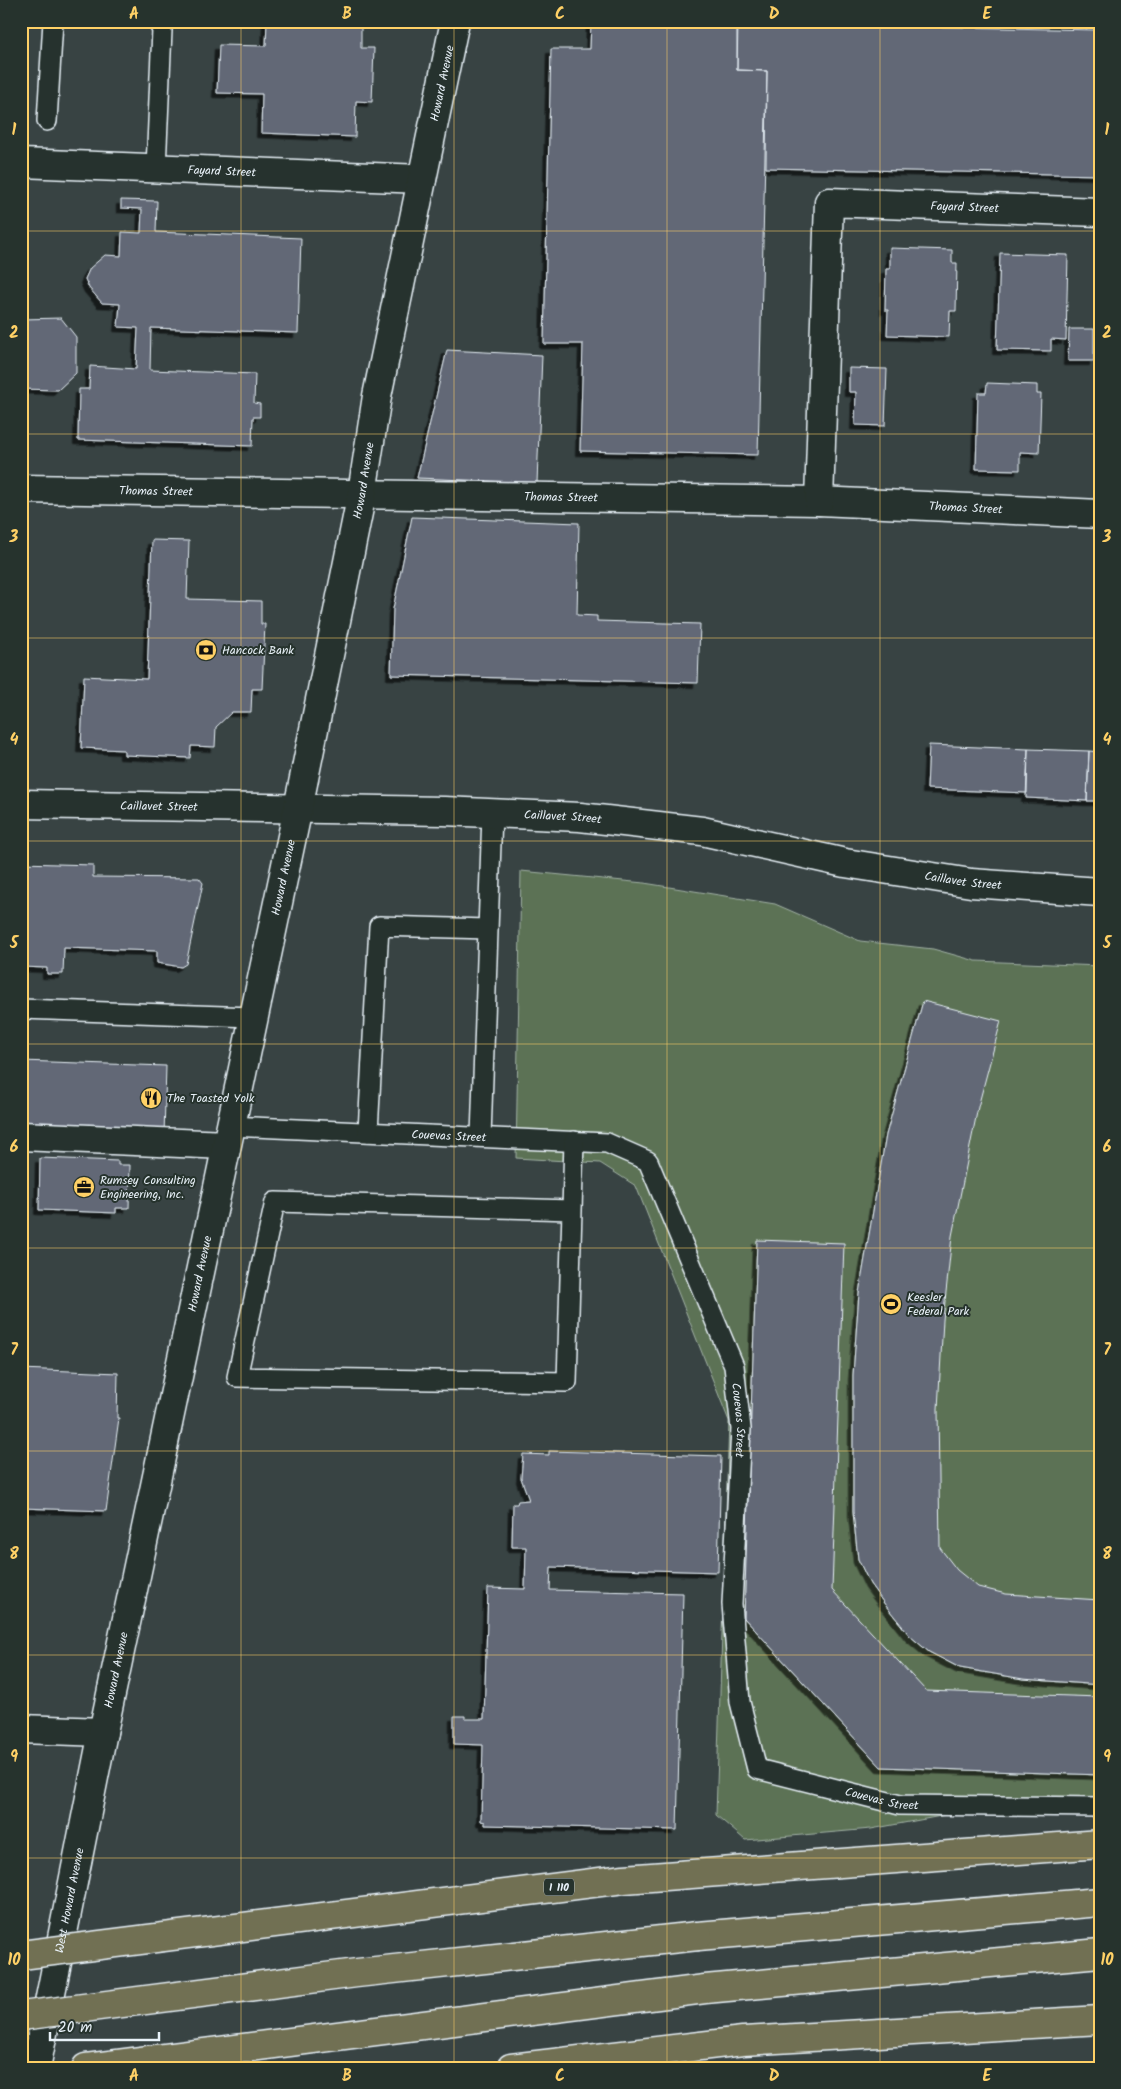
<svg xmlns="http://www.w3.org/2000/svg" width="1121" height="2089" font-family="Kalam,sans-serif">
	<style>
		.green { fill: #5c7255; stroke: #a2b2a6 }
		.building { fill: #626876; stroke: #e8f1f8; filter: url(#shadow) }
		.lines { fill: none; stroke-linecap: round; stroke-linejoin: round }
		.lane-casing { stroke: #e8f1f8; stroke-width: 22 }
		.street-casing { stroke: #e8f1f8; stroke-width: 31 }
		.secondary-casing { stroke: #e8f1f8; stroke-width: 31 }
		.highway-casing { stroke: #e8f1f8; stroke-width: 31 }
		.lane { stroke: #26332d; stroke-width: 19 }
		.street { stroke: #26332d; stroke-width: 28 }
		.secondary { stroke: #26332d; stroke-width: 28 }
		.highway { stroke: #716f52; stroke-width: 28 }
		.highway-bridge-casing { stroke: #e8f1f8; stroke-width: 31; stroke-linecap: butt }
		.highway-bridge { stroke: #716f52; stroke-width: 28 }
		.grid { fill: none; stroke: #ffd166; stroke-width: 1; stroke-opacity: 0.55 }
		.labels { text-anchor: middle; stroke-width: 4; stroke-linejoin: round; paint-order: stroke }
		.shield { fill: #26332d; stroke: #aeb8bb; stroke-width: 1 }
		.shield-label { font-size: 11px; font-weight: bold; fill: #e8f1f8 }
		.street-label { font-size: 12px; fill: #e8f1f8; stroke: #26332d }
		.poi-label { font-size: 12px; fill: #e8f1f8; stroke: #26332d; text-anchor: start }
		.neatline { fill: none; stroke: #ffd166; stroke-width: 2 }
		.grid-label { font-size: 16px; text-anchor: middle; font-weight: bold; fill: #ffd166 }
	</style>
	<defs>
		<filter id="shadow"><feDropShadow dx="-4.5" dy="4.5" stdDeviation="0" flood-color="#0009"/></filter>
	</defs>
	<rect width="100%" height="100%" fill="#384343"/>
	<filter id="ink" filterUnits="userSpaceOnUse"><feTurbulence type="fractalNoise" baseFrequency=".02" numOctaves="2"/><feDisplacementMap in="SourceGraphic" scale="10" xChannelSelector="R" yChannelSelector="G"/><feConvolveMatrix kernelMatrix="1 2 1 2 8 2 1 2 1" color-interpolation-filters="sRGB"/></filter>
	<g filter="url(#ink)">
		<path class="green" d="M521,871l123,12 131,21 85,37 73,8 43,12 124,5v846l-148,2 -81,15 -126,11 -29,-25 13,-394 -93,-235 -36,-23 -84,-5z"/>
		<path class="building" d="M267,21h94v27h13l-2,54 -16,-1 -1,36 -94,-4 1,-39 -45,-1 2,-48 47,1z
			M591,21l147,1 -1,48 30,1 -9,384 -178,-4 3,-107h-39l7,-295h39z
			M761,23l339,7v145l-334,-7 1,-97 -30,-1v-42h24z
			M121,200l36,1 -1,31 145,6 -3,95 -147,-5 -1,42 105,4 -1,29 6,1v13h-7l-1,29 -174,-6 1,-51h10l1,-23 46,3 2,-41 -20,-1 2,-23 -18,-1 -13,-15 -4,-9 5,-11 15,-13 16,1 1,-24 19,1 1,-24 -21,-1z
			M890,248l62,2v13h5l-1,48h-6l-1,26 -62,-2 1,-25h-3l1,-41h4z
			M1000,253l68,2 -2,85 -15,-1v12l-54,-1z
			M61,318l15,19v36l-18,17 -37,-1v-68l2,-2z
			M1069,329h25v32h-26z
			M447,350l95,5 -5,128 -120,-5z
			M849,368l38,1 -2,57 -30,-1 1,-33h-7z
			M987,383l50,2v9h4l-2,59 -19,-1v18l-44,-1 2,-76h8z
			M412,517l167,6 -2,92 20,1v5l103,3 -2,59 -307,-8 2,-66z
			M152,540l37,1 -2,58 74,2v23h4l-3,65h-10l-1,23h-19l-16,15 -1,20 -24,-1 -1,12 -66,-3v-5l-43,-2 3,-72 63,3z
			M929,745l99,4 -1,44 -100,-4z
			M1028,749l61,2 -2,50 -61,-3z
			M1089,751l11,1v49h-13z
			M21,863l72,2v12l106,1 4,5 -17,81 -5,3 -24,-4v-12l-93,-3 -1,26h-16v-6l-26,-1z
			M923,1001l78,20 -23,86 -26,129 -9,84 -5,89 2,139 17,22 21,17 28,7 94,6v85l-77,-6 -63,-11 -31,-16 -19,-16 -24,-30 -16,-22 -12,-25 -5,-47v-137l6,-82 27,-158z
			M21,1061l145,5 -2,69 -143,-5z
			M40,1158l78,3v4h12l-1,43h-13v5l-77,-3z
			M757,1240l87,3 -12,347 94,101 174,6v78l-219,-8 -137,-149z
			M21,1369l97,4 -1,45h2l-13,93 -85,-3z
			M549,1451l172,5 -3,116 -167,-5 -1,23 133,3 -6,237 -192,-5v-3l-4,-1 2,-76 -29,-1v-28h11v3h19l4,-131 37,1 1,-42h-14l1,-43h4l1,-3 11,-1 -8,-22 2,-24 26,1z"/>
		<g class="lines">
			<g class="lane-casing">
				<g id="lane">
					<path d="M47,121l6,-100"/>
					<path d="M156,168l6,-138 -5,-9"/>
					<path d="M21,1009l232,8"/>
					<path id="s1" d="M230,1126l377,17 41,18 86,205 7,63 -9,175 8,98 17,67 143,36 200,2"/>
					<path d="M368,1132l11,-206 109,3"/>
					<path d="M481,1137l11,-324"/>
					<path d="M572,1210l-297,-8 -38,175 330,5 7,-241"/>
				</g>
			</g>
			<g class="street-casing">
				<g id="street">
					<path id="s2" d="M21,163l401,16"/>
					<path id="s3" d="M21,489l798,12 281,13"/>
					<path id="s4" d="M819,501l10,-299 271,10"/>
					<path d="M21,1136l205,9"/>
					<path d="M21,1729l82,3"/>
				</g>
			</g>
			<g class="secondary-casing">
				<g id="secondary">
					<path id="s5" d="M21,804l423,7 136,6 122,14 143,32 126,20 129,9"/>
					<path id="s6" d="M36,2068l67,-336 195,-924 64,-315 15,-97 78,-375"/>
				</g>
			</g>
			<g class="highway-casing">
				<path id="highway" d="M698,1936l402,-34
					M86,2068l619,-79 395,-36
					M511,2068l232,-27 357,-21"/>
			</g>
			<use href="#lane" class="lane"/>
			<use href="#street" class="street"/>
			<use href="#secondary" class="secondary"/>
			<use href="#highway" class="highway"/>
			<g class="highway-bridge-casing">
				<path id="highway-bridge" d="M21,1955l603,-76 476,-35
					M21,2016l336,-43 341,-37"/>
			</g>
			<use href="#highway-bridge" class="highway-bridge"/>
		</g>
	</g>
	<path class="grid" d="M241,21v2047M454,21v2047M667,21v2047M880,21v2047M21,231h1079M21,434h1079M21,638h1079M21,841h1079M21,1044h1079M21,1248h1079M21,1451h1079M21,1655h1079M21,1858h1079"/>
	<defs>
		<g id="bank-disc" transform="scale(1.125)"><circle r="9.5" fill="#ffd166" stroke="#26332d"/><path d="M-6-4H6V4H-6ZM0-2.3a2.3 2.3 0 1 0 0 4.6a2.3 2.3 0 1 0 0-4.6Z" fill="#111"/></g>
		<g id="restaurant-disc" transform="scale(1.125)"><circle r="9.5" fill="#ffd166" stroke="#26332d"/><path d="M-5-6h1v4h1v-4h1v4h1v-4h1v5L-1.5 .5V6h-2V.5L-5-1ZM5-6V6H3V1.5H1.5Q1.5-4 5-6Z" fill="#111"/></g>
		<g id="office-disc" transform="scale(1.125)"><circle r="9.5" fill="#ffd166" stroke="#26332d"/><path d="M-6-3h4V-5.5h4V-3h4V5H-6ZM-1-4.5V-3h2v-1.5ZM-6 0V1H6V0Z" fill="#111"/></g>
		<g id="stadium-disc" transform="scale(1.125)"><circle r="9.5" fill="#ffd166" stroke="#26332d"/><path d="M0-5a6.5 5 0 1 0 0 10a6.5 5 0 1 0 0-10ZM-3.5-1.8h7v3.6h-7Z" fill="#111"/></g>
	</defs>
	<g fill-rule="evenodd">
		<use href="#bank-disc" x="206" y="650"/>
		<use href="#restaurant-disc" x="151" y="1098"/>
		<use href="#office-disc" x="84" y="1187"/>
		<use href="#stadium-disc" x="891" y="1304"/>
	</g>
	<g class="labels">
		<rect class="shield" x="544" y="1878.5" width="30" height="17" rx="4"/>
		<g class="shield-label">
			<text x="559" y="1891">I 110</text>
		</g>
		<g class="street-label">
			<text dy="4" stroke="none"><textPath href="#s6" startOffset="2026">Howard Avenue</textPath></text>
			<text dy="4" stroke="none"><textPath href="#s2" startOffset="201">Fayard Street</textPath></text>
			<text dy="4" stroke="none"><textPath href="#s4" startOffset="435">Fayard Street</textPath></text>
			<text dy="4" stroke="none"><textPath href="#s6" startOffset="1621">Howard Avenue</textPath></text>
			<text dy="4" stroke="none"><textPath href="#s3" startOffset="135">Thomas Street</textPath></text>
			<text dy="4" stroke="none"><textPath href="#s3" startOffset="540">Thomas Street</textPath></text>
			<text dy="4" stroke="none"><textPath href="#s3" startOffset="945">Thomas Street</textPath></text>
			<text dy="4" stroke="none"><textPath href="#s5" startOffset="138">Caillavet Street</textPath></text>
			<text dy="4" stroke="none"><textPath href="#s5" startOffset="542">Caillavet Street</textPath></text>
			<text dy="4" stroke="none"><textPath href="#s6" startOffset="1216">Howard Avenue</textPath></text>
			<text dy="4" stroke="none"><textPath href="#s5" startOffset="948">Caillavet Street</textPath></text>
			<text dy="4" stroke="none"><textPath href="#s1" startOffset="219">Couevas Street</textPath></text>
			<text dy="4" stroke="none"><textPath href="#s6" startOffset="811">Howard Avenue</textPath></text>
			<text dy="4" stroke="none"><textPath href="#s1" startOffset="699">Couevas Street</textPath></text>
			<text dy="4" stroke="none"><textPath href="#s6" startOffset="406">Howard Avenue</textPath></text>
			<text dy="4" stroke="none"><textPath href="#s1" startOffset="1179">Couevas Street</textPath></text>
			<text dy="4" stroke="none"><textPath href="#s6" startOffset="171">West Howard Avenue</textPath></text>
		</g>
		<g class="poi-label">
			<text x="222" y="654">Hancock Bank</text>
			<text x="167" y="1102">The Toasted Yolk</text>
			<text x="100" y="1184">Rumsey Consulting<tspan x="100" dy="14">Engineering, Inc.</tspan></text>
			<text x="907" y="1301">Keesler<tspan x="907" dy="14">Federal Park</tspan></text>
		</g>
	</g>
	<rect width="1121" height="2089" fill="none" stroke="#26332d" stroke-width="55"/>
	<path d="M50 2032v8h109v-8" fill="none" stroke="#e8f1f8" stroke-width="2.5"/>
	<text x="58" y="2032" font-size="15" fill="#e8f1f8" stroke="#26332d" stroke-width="4" paint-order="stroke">20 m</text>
	<rect x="28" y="28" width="1066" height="2034" class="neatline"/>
	<g class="grid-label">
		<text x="134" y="19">A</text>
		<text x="347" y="19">B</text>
		<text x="560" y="19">C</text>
		<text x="774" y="19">D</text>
		<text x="987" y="19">E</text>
		<text x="14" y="135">1</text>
		<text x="1107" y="135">1</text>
		<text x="14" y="338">2</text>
		<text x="1107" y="338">2</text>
		<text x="14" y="542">3</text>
		<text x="1107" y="542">3</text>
		<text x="14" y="745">4</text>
		<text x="1107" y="745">4</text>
		<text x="14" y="948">5</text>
		<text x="1107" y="948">5</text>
		<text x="14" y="1152">6</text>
		<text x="1107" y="1152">6</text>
		<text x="14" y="1355">7</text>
		<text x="1107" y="1355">7</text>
		<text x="14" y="1559">8</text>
		<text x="1107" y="1559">8</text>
		<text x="14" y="1762">9</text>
		<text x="1107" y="1762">9</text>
		<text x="14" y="1965">10</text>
		<text x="1107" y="1965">10</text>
		<text x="134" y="2081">A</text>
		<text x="347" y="2081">B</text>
		<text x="560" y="2081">C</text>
		<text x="774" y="2081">D</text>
		<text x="987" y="2081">E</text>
	</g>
</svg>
